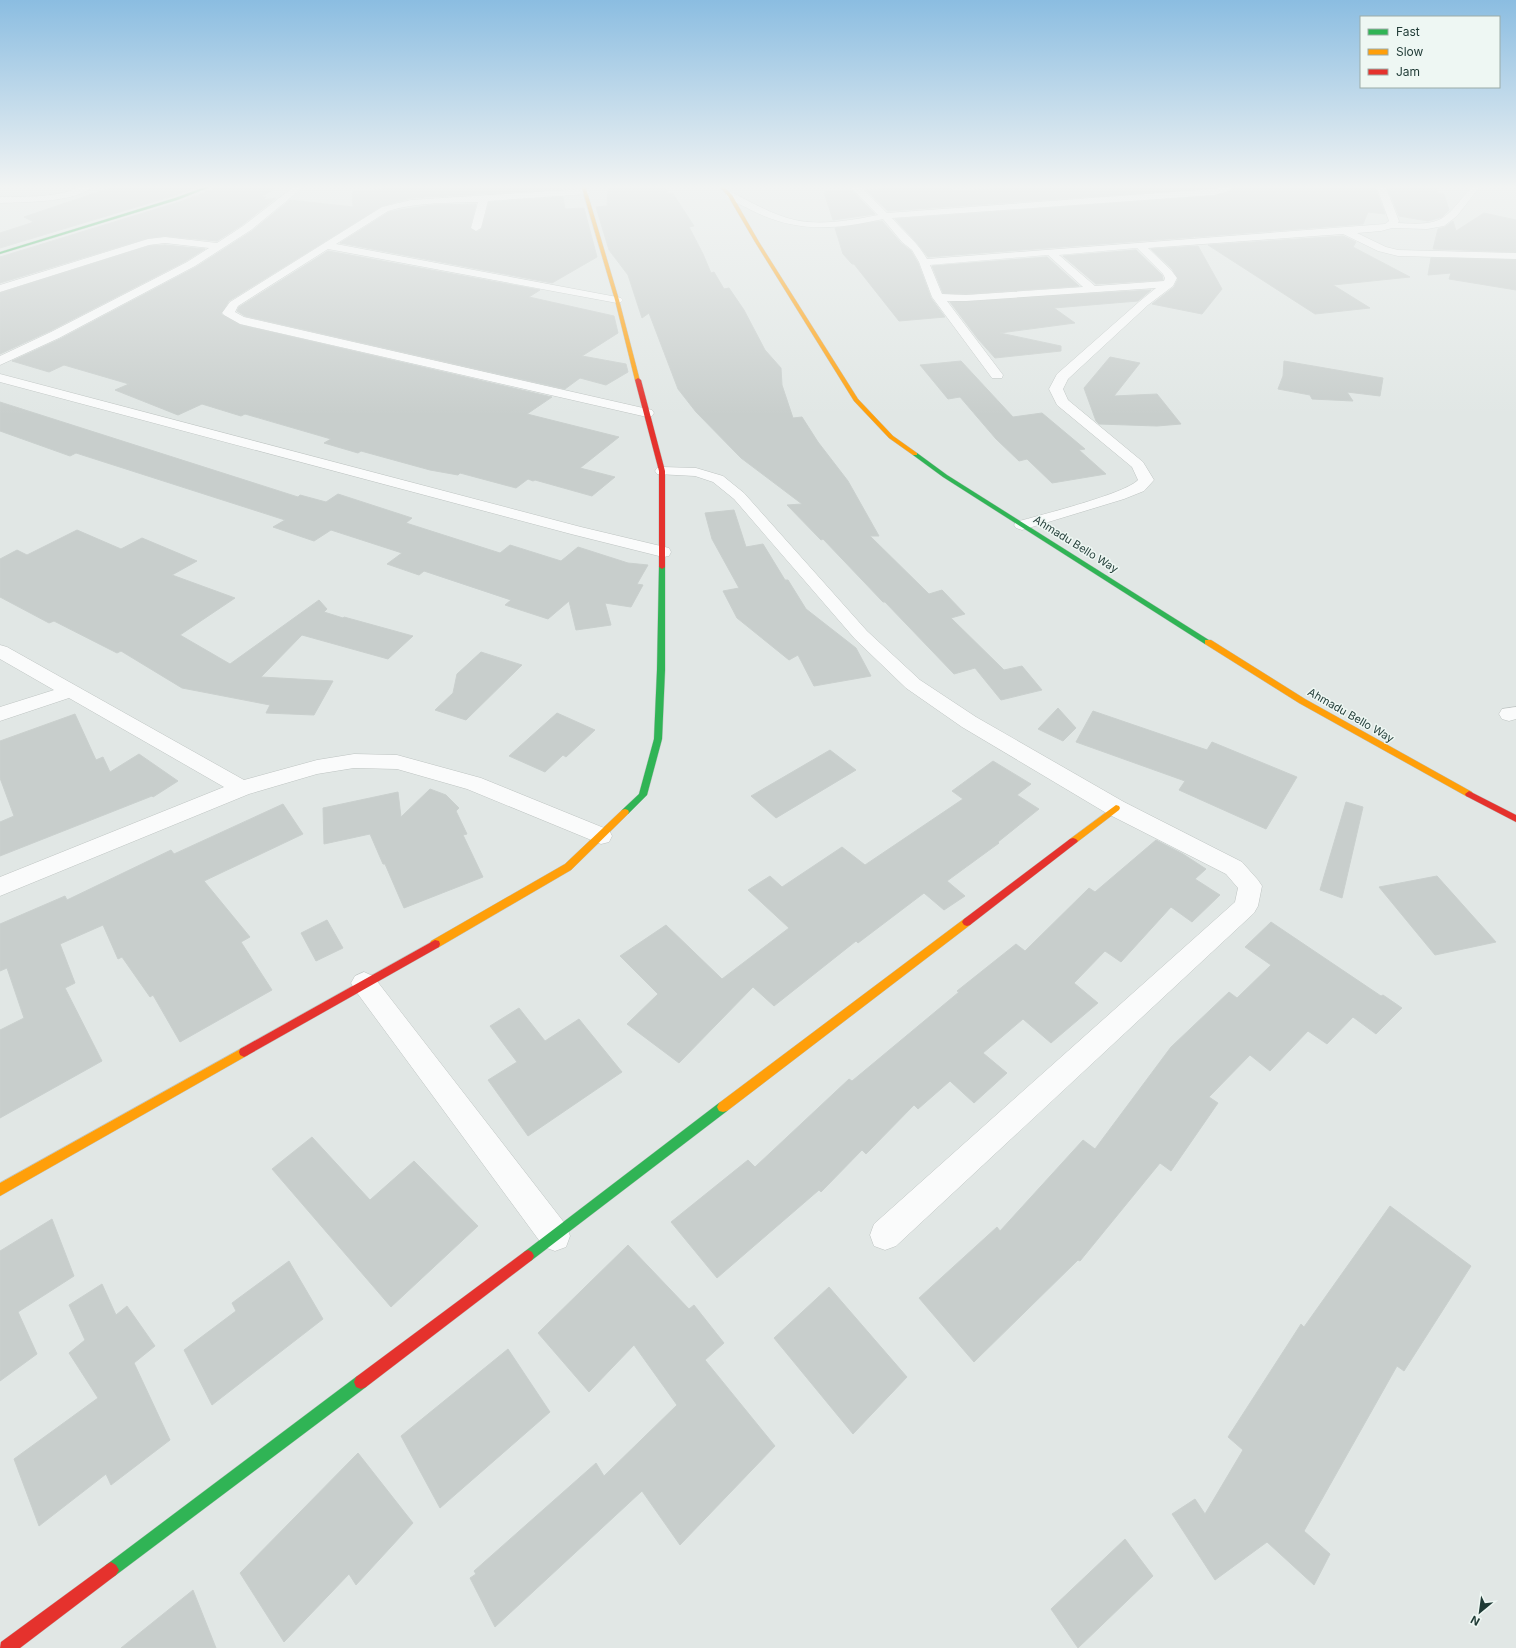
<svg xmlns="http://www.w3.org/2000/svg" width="1516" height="1648" font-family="Inter,sans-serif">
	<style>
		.building { fill: #c8cecc; stroke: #cad0ce }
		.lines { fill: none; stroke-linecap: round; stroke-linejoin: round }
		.street-casing { stroke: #bec4c2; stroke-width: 1 }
		.fast-casing { stroke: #bdc5c2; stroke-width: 1 }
		.slow-casing { stroke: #bdc5c2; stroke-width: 1 }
		.jam-casing { stroke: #bdc5c2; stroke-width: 1 }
		.street { fill: #fafbfb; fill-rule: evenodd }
		.fast { fill: #30b455; fill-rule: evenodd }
		.slow { fill: #ff9f0a; fill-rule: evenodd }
		.jam { fill: #e5322d; fill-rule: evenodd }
		.labels { text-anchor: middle; stroke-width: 3; stroke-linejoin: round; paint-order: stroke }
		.far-street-label { font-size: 11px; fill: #1f3a35; stroke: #eef7f3 }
	</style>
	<rect width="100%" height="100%" fill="#e1e7e5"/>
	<path class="building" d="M119,185h84l-30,11 -173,52v-15l34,-11 -10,-5z
		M220,185h62l-22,12h6l-3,3 13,-2 -34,27 -25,16 -52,-5 -17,2 -148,45v-26l179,-55 38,-14z
		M385,185h36v2l38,-2h102l1,4 -151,9 -29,8 -153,95 -8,13 19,11 312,72 -25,17 92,23 -39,31 35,9 -23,19 -57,-16 -2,1 -5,-2 -12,9 -56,-15 -2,2 -28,-5 -69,-19 -3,2 -34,-10 7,-4 -86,-25 -4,2 -39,-12 -24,11 -63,-25 14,-6 -65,-19 -15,7 -37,-11 48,-22 136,-72 56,-36 38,-31 63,7 -1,-15 33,-3z
		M608,185h56l4,9h5l21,32 -5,1 14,27 8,19 3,-1 10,17 5,-1 15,22 21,40 16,18 1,17 11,33 9,-1 16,25 30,39 31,55h-9l59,58 13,-4 23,24 -14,4 53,52 18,-4 20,24 -41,10 -26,-32 -21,6 -69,-72h-2l-60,-63 -2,1 -34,-35 15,-1 -61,-46 -45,-46 -18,-23 -29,-76 -7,5 -14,-43 -19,-25 -13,-43 11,-1z
		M934,185h14l6,6 116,-6h152l-8,3 -326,23 -22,-21z
		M1234,185h108l33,2 10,27 -17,-2 -5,12 -168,13 -2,-2 1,2 -266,20 -12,-15 -21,-23 319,-23 15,-4z
		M1390,185h46l2,9h6l5,16 -7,7 -14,4 -29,-5 -11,-27h2z
		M846,190l6,1 23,23 -42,6 -9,-28z
		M563,197l2,12 19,-1 13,49 -45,26 -212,-40 49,-31 10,-2 34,-5 43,-1 -6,24 7,4 5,-4 7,-26z
		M1484,213l32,7v32l-83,-3 5,-20 7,-2 8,-6 3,10z
		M882,221l19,22 10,8 7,12 13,35 14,19 -46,4 -45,-57h-2l-9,-10 -8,-26z
		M1343,236l13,6 -3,5 57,30 -77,8 37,23 -55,6 -107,-69z
		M165,245l40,4 -19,12 -136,70 -50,23v-61l149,-47z
		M1198,246l24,43 -20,25 -50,-10 22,-17 4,-8 -6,-10 -21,-20z
		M1136,250l26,25 1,5 -67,4 -33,-28z
		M328,251l212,39 -11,7 85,19 4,17 -36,23 44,8 2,8 -22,13 -26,-7 -15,11 -320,-73 -8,-5 2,-4z
		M1047,257l32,29 -113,8 -23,-1 -11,-27z
		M1431,258l85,2v30l-67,-11 2,-6 -23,2z
		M1151,290l-13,11 -84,7 21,15 -75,10 61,13v5l-66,7 -17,-19 -28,-37z
		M1110,357l30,6 -26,33 43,-2 24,30 -24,2 -58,-2 -3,-3 -12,-33z
		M961,361l52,56 29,-4 43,36 -6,1 27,24 -54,9 -25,-24 -8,2 -23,-22 -36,-42 -12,2 -28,-34z
		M1284,361l99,17 -3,18 -33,-4 6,9 -41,-2 -2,-4 -32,-6 5,-13z
		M0,402l298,95 2,-2 26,7 12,-8 74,24 -6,5 94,30 10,-8 51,16 17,-14 50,16 20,2 -11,19 6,1 -12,22 -26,-4 6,22 -35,5 -7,-29 -21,18 -43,-14 6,-5 -87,-29 -5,4 -32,-11 15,-11 -71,-23 -17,11 -41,-14 12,-7 -209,-67 -6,3 -70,-25z
		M734,510l12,37 17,-3 22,36h3l18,29 50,39 15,28 -57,10 -16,-31 -9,5 -52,-42 -14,-27 16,-3 -27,-49 -7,-26z
		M77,530l44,19 21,-11 55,23 -25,14 63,23 -55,37 50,29 89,-64 8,9 -3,3 19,6 1,-1 69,19 -25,23 -86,-24 -41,42 72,4 -19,34 -48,-2 4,-8 -88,-17 -61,-37 -4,2 -63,-32 -5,2 -49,-26v-38l17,-9 10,5z
		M481,652l41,13 -56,55 -31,-10 18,-17 4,-19z
		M1058,708l18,20 -13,13 -25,-12z
		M1093,711l114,39 5,-8 85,35 -31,52 -87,-39 6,-9 -109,-39z
		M557,713l38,17 -29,27 -3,-2 -18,17 -36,-16z
		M75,714l21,46 7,-3 7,15 29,-18 39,27 -25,16 -1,-1 -152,60v-34l14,-6 -14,-38v-37z
		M830,750l26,20 -80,48 -25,-22z
		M993,761l38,23 -14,11 22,14 -41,33 1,1 -52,38 18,15 -21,14 -20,-17 -66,50 -2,-2 -82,65 -21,-19 -74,76 -52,-39 31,-30 -38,-38 46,-31 56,54 67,-51 -41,-38 22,-14 12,11 60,-40 23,18 98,-66 -11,-8z
		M430,789l16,6 13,13 -3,3 11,23 -4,1 20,42 -79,31 -19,-44h-2l-13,-30 -46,10 -1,-36 75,-16 3,25z
		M1346,802l17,5 -21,91 -22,-8z
		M283,804l20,30 -99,47 46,56 -9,5 31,48 -92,52 -27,-47 -3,2 -28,-40 -4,2 -15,-34 -43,19 15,39 -10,5 37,73 -102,57v-88l24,-12 -17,-50 -7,3v-47l65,-28 2,4 104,-50 3,4z
		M1156,840l27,14 23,15 -11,10 25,16 -28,27 -21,-15 -50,55 -16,-11 -31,32 24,20 -47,40 -28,-24 -40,34 24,20 -33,30 -24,-22 -32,28 -4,-4 -48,49 -4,-4 -41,42 -2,-2 -102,88 -46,-56 77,-62 7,7 94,-88 3,2 107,-89 -2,-1 59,-47 9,7 64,-63 6,4z
		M1437,876l59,66 -61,13 -56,-68z
		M327,920l16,28 -27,13 -15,-28z
		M1271,922l110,74 2,-1 19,13 -26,26 -23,-17 -26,27 -19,-13 -38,40 -20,-16 -41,42 9,6 -47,68 -11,-8 -80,98 -2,-1 -104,102 -55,-64 78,-71 3,4 83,-91 12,9 76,-102 58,-55 8,6 34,-33 -26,-18z
		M519,1008l26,33 34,-22 43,53 -94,64 -40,-56 29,-18 -27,-36z
		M312,1137l58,63 44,-39 64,65 -87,81 -119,-138z
		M1390,1206l81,60 -67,105 -7,-5 -93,165 26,23 -16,31 -47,-43 -52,38 -43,-66 23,-15 10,15 38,-64 -15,-13 73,-113 3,3z
		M52,1219l22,57 -56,36 19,42 -37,27v-130z
		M628,1245l61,64 5,-4 30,38 -19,17 70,86 -95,99 -38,-54 -147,136 -25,-49 6,-4 -2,-3 122,-108 8,13 73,-71 -43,-60 -45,47 -51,-59z
		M289,1261l34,58 -111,86 -28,-55 52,-39 -4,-8z
		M102,1284l14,31 11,-9 28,40 -21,17 36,77 -59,45 -5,-11 -67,52 -25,-67 84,-61 -29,-45 16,-13 -16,-35z
		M829,1287l78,90 -54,57 -79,-96z
		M508,1349l42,63 -110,96 -39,-72z
		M358,1453l55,70 -57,62 -7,-11 -65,68 -44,-69z
		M1125,1539l28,37 -75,72 -27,-39z
		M193,1590l23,58h-95z"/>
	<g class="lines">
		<g class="street-casing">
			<path id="street" d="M83,185h11c-16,18 -71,17 -94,18v-6c27,-1 58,2 83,-12z
				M296,185h10l-55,45 -56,36 -136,72 -59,27v-9l51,-24 136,-70 22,-14 -44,-5 -16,2 -149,47v-7l148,-46 17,-2 52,6 26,-17z
				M849,185h10l28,28 327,-24 8,-2 2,-2h9l-4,6 -15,4 -322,23c12,14 26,25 35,41l458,-35 4,-3 -13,-36h9l14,36 -1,2c48,3 46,-4 75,-38h8l-24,31 -13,10 -17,3 -35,-1 -11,3 -24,2 29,14 12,3 118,3v6l-118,-3 -20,-5 -35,-17 -195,14 23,22 6,8 -4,8 -25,19 -80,74 -5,10 5,11 75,62 11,18 -10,11 -20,8 -102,31 -6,-2 -2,-3 2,-3c24,-7 109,-28 122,-42l-6,-13 -75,-62 -8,-16 8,-15 83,-73 16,-13 -190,13h-19l56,74 -1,3h-10l-60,-81 -13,-35 -7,-12 -10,-8 -19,-23c-49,11 -88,14 -134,-10 -7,-4 -18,-8 -24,-14l5,-3 3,1c20,10 40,22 62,27 27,6 57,0 83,-5zM1137,248l26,26 2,4 -1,3 -69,5 -36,-31zM1048,255l35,32 -117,8 -24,-1 -12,-29z
				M585,189l5,3 -2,2 -100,7 -7,27 -5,3 -5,-3 7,-26c-29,1 -61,0 -90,9l-52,33 281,53 4,1 2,2 -2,2 -4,1 -289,-54 -90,57 -3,6 9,5 408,93 2,3 -2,3 -5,1 -407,-93 -16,-9 -2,-2 8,-11 152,-95 29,-7z
				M0,374l581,153 88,21 2,4 -2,4 -6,1 -92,-23 -571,-152z
				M662,467l34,1 27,8 21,17 123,138 53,49 56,37 148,85 118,60 16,18 4,6 -4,20 -4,7 -358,333 -11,4 -11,-4 -4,-11 4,-11 361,-322 3,-14 -12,-14 -118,-60 -146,-87 -56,-39 -51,-49 -121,-140 -21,-17 -18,-6 -38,-2 -2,-3 2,-3z
				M0,645l7,2 237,133 73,-20 37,-6 43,1 84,23 128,52 3,6 -3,6 -8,2 -134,-55 -70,-20 -43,-1 -37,6 -68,20 -249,102v-19l224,-90 -155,-89 -69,23v-14l54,-17 -54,-31z
				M1516,707v12l-7,2 -7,-2 -3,-5 3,-5z
				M364,972l9,4 193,249 4,11 -4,11 -11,4 -11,-4 -189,-257 -4,-7 4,-7z"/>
		</g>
		<g class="fast-casing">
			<path id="fast" d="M211,185h4l-38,15 -177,54v-2l175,-54z
				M913,453h4l30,22 265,167 -4,2h-3l-262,-167 -30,-22z
				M662,565l3,2v103l-3,69 -15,56 -19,19h-6l-1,-2 1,-2 17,-16 15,-55 3,-69 2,-103z
				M723,1102l4,1 2,4 -2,4 -195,149 -4,2 -4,-2 -2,-4 2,-4 195,-149z
				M361,1375l5,2 2,5 -2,5 -250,188 -5,3 -5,-3 -3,-5 3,-5 250,-188z"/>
		</g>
		<g class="slow-casing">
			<path id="slow" d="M581,185h4l34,115 21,81 -5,-1 -20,-80z
				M718,185h4l10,10 27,47 99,157 35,37 24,17v2h-4l-24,-17 -35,-37 -99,-159 -27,-46z
				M1205,640h6l94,59 167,93 1,2 -4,3 -3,-1 -167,-93 -94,-59z
				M1116,805l3,1 1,2 -1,2 -43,33h-6l-2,-2 2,-2z
				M625,809l3,1 1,2 -1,2 -57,56 -132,77 -4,1 -4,-1 -1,-3 1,-3 134,-77 57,-54z
				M967,918l3,1 2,3 -2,3 -243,186 -4,1 -4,-1 -2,-4 2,-4 245,-184z
				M244,1047l4,2 1,3 -1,3 -248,141v-13z"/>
		</g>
		<g class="jam-casing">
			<path id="jam" d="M638,378l3,2 24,91v96l-3,2 -3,-2v-96l-24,-91z
				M1469,791l47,24v7l-50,-26 -1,-2z
				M1073,838l3,1 2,2 -2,2 -106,82 -3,1 -3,-1 -2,-3 2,-3 106,-80z
				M435,940l4,1 1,3 -1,3 -191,108 -4,2 -4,-2 -1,-3 1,-3z
				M528,1250l4,2 2,4 -2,4 -166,127 -5,2 -5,-2 -2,-5 2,-5 168,-125z
				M111,1562l5,3 3,5 -3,5 -96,73h-20l1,-6 105,-77z"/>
		</g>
		<use href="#street" class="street"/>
		<use href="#fast" class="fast"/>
		<use href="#slow" class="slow"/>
		<use href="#jam" class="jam"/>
	</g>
	<linearGradient id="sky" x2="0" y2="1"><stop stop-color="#8bbde1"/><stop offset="0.45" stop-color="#f2f4f3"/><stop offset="1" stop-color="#f2f4f3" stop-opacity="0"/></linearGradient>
	<rect width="1516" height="415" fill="url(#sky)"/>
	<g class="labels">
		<g class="far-street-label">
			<text transform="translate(1076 544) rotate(32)" y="4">Ahmadu Bello Way</text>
			<text transform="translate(1351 715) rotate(30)" y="4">Ahmadu Bello Way</text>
		</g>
	</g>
	<rect x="1360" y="16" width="140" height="72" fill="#eef7f3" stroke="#9baba7"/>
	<rect x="1368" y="29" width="20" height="6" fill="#30b455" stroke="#9baba7"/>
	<text x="1396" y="36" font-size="12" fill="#1f3a35">Fast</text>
	<rect x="1368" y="49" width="20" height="6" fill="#ff9f0a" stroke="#9baba7"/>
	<text x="1396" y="56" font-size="12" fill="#1f3a35">Slow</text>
	<rect x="1368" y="69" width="20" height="6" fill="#e5322d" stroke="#9baba7"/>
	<text x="1396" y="76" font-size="12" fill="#1f3a35">Jam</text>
	<g transform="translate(1480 1612) rotate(209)" stroke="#eef7f3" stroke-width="3" paint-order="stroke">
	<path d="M0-3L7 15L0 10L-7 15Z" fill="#1f3a35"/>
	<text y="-6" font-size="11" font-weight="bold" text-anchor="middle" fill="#1f3a35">N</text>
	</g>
</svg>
